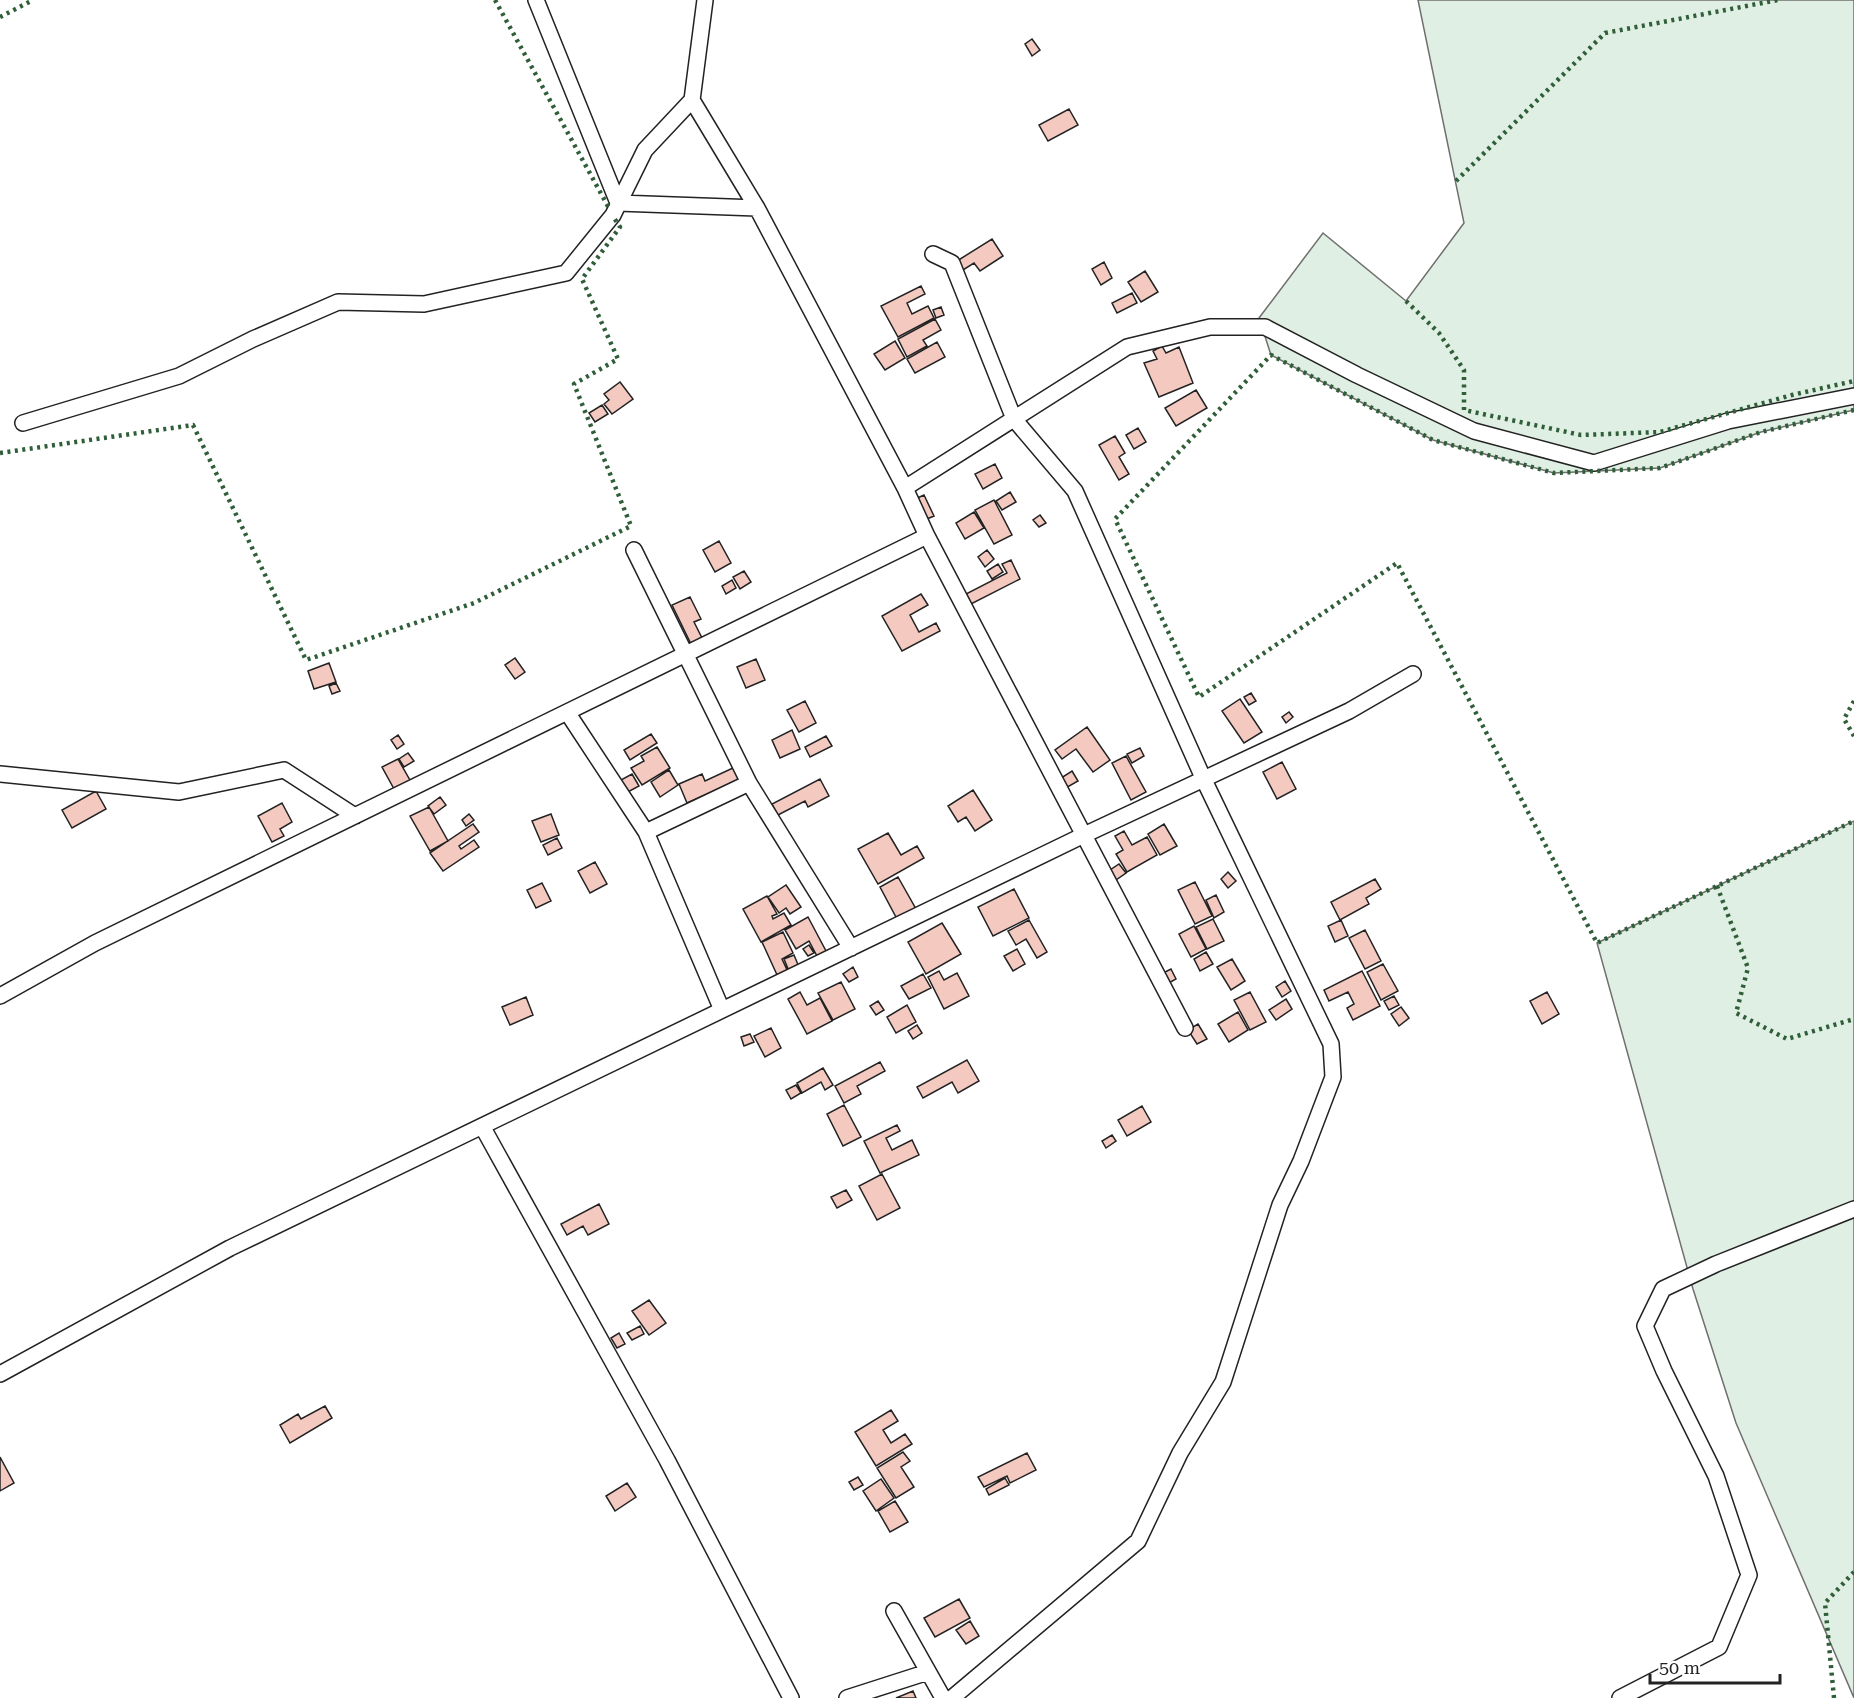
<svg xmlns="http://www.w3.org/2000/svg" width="1854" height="1698" font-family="'Roboto Serif',serif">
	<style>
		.green { fill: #e0efe3; stroke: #6f6f6f; stroke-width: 1.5 }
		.building { fill: #f3c9c0; stroke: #222; stroke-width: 1.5 }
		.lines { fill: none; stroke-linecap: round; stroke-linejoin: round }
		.street-casing { stroke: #222; stroke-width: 18 }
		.street { stroke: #fff; stroke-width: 15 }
		.hedge { stroke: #2f5e38; stroke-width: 4.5; stroke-dasharray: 3 4.5; stroke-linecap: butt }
	</style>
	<rect width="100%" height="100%" fill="#fff"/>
	<path class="green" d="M1418,0h436v410l-93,22 -101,36 -106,5 -121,-33 -162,-85 -12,-37 64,-85 83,68 58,-78z
		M1854,821v877l-118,-275 -43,-134 -96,-346z"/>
	<path class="building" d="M1032,39l8,11 -8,6 -7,-12z
		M1069,109l9,16 -30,16 -9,-16z
		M992,239l11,17 -23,15 -6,-8 -11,7 -6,-9z
		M1104,262l8,16 -11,7 -9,-16z
		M1145,271l13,21 -17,10 -13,-20z
		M921,286l4,8 -18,9 5,11 16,-8 6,12 -36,19 -17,-31z
		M1132,293l5,10 -20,10 -5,-10z
		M941,307l3,8 -8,3 -3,-8z
		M935,319l6,11 -18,10 4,6 -20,11 -9,-18z
		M895,341l10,17 -20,12 -11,-16z
		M937,342l8,15 -30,16 -8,-14z
		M1162,346l4,7 13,-6 14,36 -34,14 -15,-34 13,-4 -4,-8z
		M620,382l13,17 -21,15 -8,-10 5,-4 -5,-6z
		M1196,390l11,18 -31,18 -11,-18z
		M602,405l6,9 -13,8 -6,-9z
		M1138,428l8,14 -12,7 -8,-14z
		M1115,436l10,17 -6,4 10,17 -10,6 -20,-35z
		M995,464l7,14 -19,11 -8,-15z
		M1010,492l6,10 -14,8 -6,-9z
		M924,495l10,21 -12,5 -9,-21z
		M994,500l18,35 -18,9 -19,-34z
		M974,512l10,16 -19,11 -9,-16z
		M1040,515l6,8 -7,4 -6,-7z
		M719,541l12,22 -16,9 -12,-22z
		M987,550l7,9 -9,8 -7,-10z
		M1011,560l9,19 -51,26 -5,-10 43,-22 -5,-9z
		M998,564l5,8 -11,7 -5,-8z
		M744,571l7,11 -11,7 -7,-12z
		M732,580l4,8 -10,6 -4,-8z
		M921,594l7,11 -18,10 9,17 17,-9 4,8 -38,20 -20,-35z
		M690,597l11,22 -7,3 8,16 -11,6 -19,-39z
		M515,658l10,14 -10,7 -10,-14z
		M756,659l9,21 -19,8 -9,-21z
		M329,663l7,19 -22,7 -6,-18z
		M336,683l4,8 -8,3 -3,-8z
		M1251,693l5,8 -7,4 -5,-8z
		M1240,699l22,33 -18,11 -22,-32z
		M805,701l11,22 -17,9 -12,-22z
		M1289,712l4,5 -7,6 -4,-6z
		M1087,727l23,33 -17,12 -17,-23 -14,10 -7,-9z
		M792,730l8,19 -20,9 -8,-18z
		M651,734l6,9 -27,17 -6,-10z
		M398,735l6,9 -7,5 -6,-9z
		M826,736l6,10 -22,11 -5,-10z
		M657,747l13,21 -28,17 -11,-17 13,-7 -3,-5z
		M1140,748l4,8 -12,7 -5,-9z
		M408,753l6,8 -10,6 -5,-8z
		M1126,756l20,36 -15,8 -19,-37z
		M398,759l17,30 -16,9 -17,-31z
		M1282,762l14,27 -19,10 -14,-27z
		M735,767l6,12 -54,24 -8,-19 23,-10 3,7z
		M669,770l9,15 -18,12 -9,-15z
		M1072,771l6,10 -14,8 -6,-9z
		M632,774l7,12 -13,7 -7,-12z
		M820,779l9,17 -21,11 -3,-6 -27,14 -6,-11z
		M973,790l19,30 -17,11 -9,-14 -8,5 -10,-16z
		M96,791l10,18 -34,19 -10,-18z
		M440,797l6,8 -12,9 -6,-8z
		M282,803l10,19 -12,7 4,7 -12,6 -14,-26z
		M429,807l19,34 -18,10 -20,-35z
		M469,814l5,6 -8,6 -4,-6z
		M551,814l8,21 -18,7 -9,-21z
		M473,824l6,8 -20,14 2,3 13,-9 5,7 -36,24 -13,-18z
		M1164,824l13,22 -17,9 -12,-21z
		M1124,831l8,14 15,-8 10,18 -30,17 -11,-18 7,-4 -8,-14z
		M888,833l13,22 16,-9 7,12 -46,26 -20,-35z
		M557,838l5,10 -14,7 -5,-10z
		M595,862l12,22 -17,9 -12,-22z
		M1119,864l7,9 -13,9 -6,-10z
		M1228,872l8,9 -8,7 -7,-9z
		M898,877l18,32 -19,10 -17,-32z
		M1375,879l6,10 -15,9 3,6 -29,16 -9,-18z
		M1195,882l17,34 -17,8 -17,-34z
		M542,883l9,18 -15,7 -9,-18z
		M786,885l15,22 -11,7 -4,-6 -7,5 -11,-16z
		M1014,889l15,29 -36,18 -15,-29z
		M1216,895l8,17 -10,6 -8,-18z
		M767,896l10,18 -5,2 1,3 11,-6 7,12 -30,17 -18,-33z
		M808,917l18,34 -9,5 -8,-15 -13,8 -11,-19z
		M1213,919l11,22 -17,8 -11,-22z
		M1029,920l18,32 -10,6 -11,-19 -10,6 -8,-14z
		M1341,920l7,16 -13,6 -7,-16z
		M942,923l19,31 -35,20 -18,-32z
		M1194,926l12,23 -15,8 -12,-23z
		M1365,930l16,31 -16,8 -16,-31z
		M783,932l10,21 -11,6 6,13 -10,5 -16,-35z
		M809,945l5,8 -6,3 -5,-7z
		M1017,949l8,15 -12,7 -9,-15z
		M1206,952l7,12 -13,7 -6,-12z
		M794,955l5,12 -10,4 -5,-12z
		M1232,959l13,22 -14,9 -14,-23z
		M1383,964l15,27 -17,9 -14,-28z
		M853,967l5,10 -9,5 -6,-8z
		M1171,969l5,10 -9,5 -6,-10z
		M939,971l5,9 13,-7 12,23 -25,13 -16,-32z
		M1362,971l18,35 -27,14 -6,-12 7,-4 -6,-12 -19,9 -5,-11z
		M923,974l8,14 -22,11 -8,-13z
		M1285,981l6,10 -9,6 -6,-10z
		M841,982l14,27 -22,11 -15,-27z
		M800,992l7,13 13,-7 12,23 -25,13 -19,-35z
		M1250,992l16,30 -16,8 -16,-30z
		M1547,992l12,22 -17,10 -12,-23z
		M1394,996l5,9 -10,5 -5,-9z
		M526,997l7,18 -23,10 -8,-18z
		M1286,999l6,10 -16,11 -7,-10z
		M878,1001l6,9 -8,5 -6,-9z
		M907,1005l9,17 -20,11 -9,-16z
		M1401,1007l8,11 -10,8 -8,-12z
		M1238,1012l10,18 -19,12 -11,-18z
		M1198,1024l9,15 -10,5 -9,-14z
		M917,1025l5,8 -9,6 -5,-8z
		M771,1028l10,20 -16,9 -11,-21z
		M750,1034l4,8 -10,4 -3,-9z
		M967,1060l12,21 -21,12 -6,-11 -29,16 -6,-11z
		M880,1062l5,9 -28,15 4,8 -17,9 -9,-17z
		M823,1068l10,17 -8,5 -4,-8 -19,11 -5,-10z
		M796,1085l5,8 -10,6 -5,-9z
		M844,1105l17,32 -18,9 -16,-32z
		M1142,1106l9,16 -24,14 -9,-16z
		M897,1125l3,6 -14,7 6,12 20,-10 7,15 -39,18 -16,-32z
		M1112,1135l4,6 -10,7 -4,-7z
		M882,1174l18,34 -23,12 -18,-34z
		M846,1190l6,10 -15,8 -6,-11z
		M599,1204l10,20 -21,11 -5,-9 -16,9 -6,-11z
		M649,1300l17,23 -17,12 -17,-24z
		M640,1326l4,8 -12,6 -5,-7z
		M619,1333l6,11 -8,4 -6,-10z
		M325,1406l7,12 -42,25 -10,-18 18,-11 3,5z
		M891,1410l7,11 -15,9 8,13 14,-9 7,10 -36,22 -21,-34z
		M903,1452l7,9 -9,6 13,20 -18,11 -19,-30z
		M1027,1453l9,17 -26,13 -3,-7 -23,11 -6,-10z
		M0,1457l14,26 -14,8z
		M858,1477l5,8 -9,5 -5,-8z
		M1005,1478l4,7 -20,10 -3,-6z
		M881,1479l13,19 -18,13 -13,-20z
		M627,1483l9,14 -21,14 -9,-15z
		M895,1501l13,21 -18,10 -12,-21z
		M959,1599l11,19 -35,19 -11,-19z
		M970,1621l9,15 -13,8 -10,-14z
		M913,1691l3,7h-20z"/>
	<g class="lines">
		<g class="street-casing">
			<path id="street" d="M536,0l82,203 139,5 148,280
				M705,0l-13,100 65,108
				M933,254l19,9 62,156 61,72 129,289 127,264 2,33 -32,84 -21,44 -57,177 -43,71 -42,88 -186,157
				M23,423l156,-47 74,-37 85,-37 86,2 142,-31 47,-58 32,-65 47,-50
				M927,536l258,492
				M567,712l79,120 103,-49 -115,-233
				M0,774l179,18 105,-22 71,46
				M749,783l102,165
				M646,832l76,178
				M0,996l95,-53 832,-407 -22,-48 222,-141 83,-20h55l92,48 117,56 120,32 134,-42 126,-25
				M482,1126l185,334 124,238
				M0,1374l230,-126 854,-413 265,-124 64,-37
				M894,1611l49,87
				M847,1698l81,-26
				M1620,1698l99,-51 30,-72 -33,-99 -52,-105 -19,-45 18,-37 53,-25 138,-55"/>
		</g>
		<use href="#street" class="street"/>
		<path class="hedge" d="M495,0l115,210
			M0,17l33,-17
			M1456,181l149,-148 173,-33
			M1406,301l33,32 25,37v40l117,25 79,-3 132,-37 62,-14
			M1854,410l-93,22 -101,36 -106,5 -121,-33 -162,-85 -156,164 84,178 198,-134 200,380 257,-122
			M0,453l193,-28 113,235 168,-57 157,-77 -57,-142 44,-25 -36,-80 38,-52 -6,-9
			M1854,701l-10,18 10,17
			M1717,886l31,82 -12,45 51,26 67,-20
			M1834,1698l-9,-95 29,-31"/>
	</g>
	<path d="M1650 1674v9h130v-9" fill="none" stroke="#222222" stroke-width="3"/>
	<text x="1659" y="1674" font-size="18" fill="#222222" stroke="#ffffff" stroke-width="4.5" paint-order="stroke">50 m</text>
</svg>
